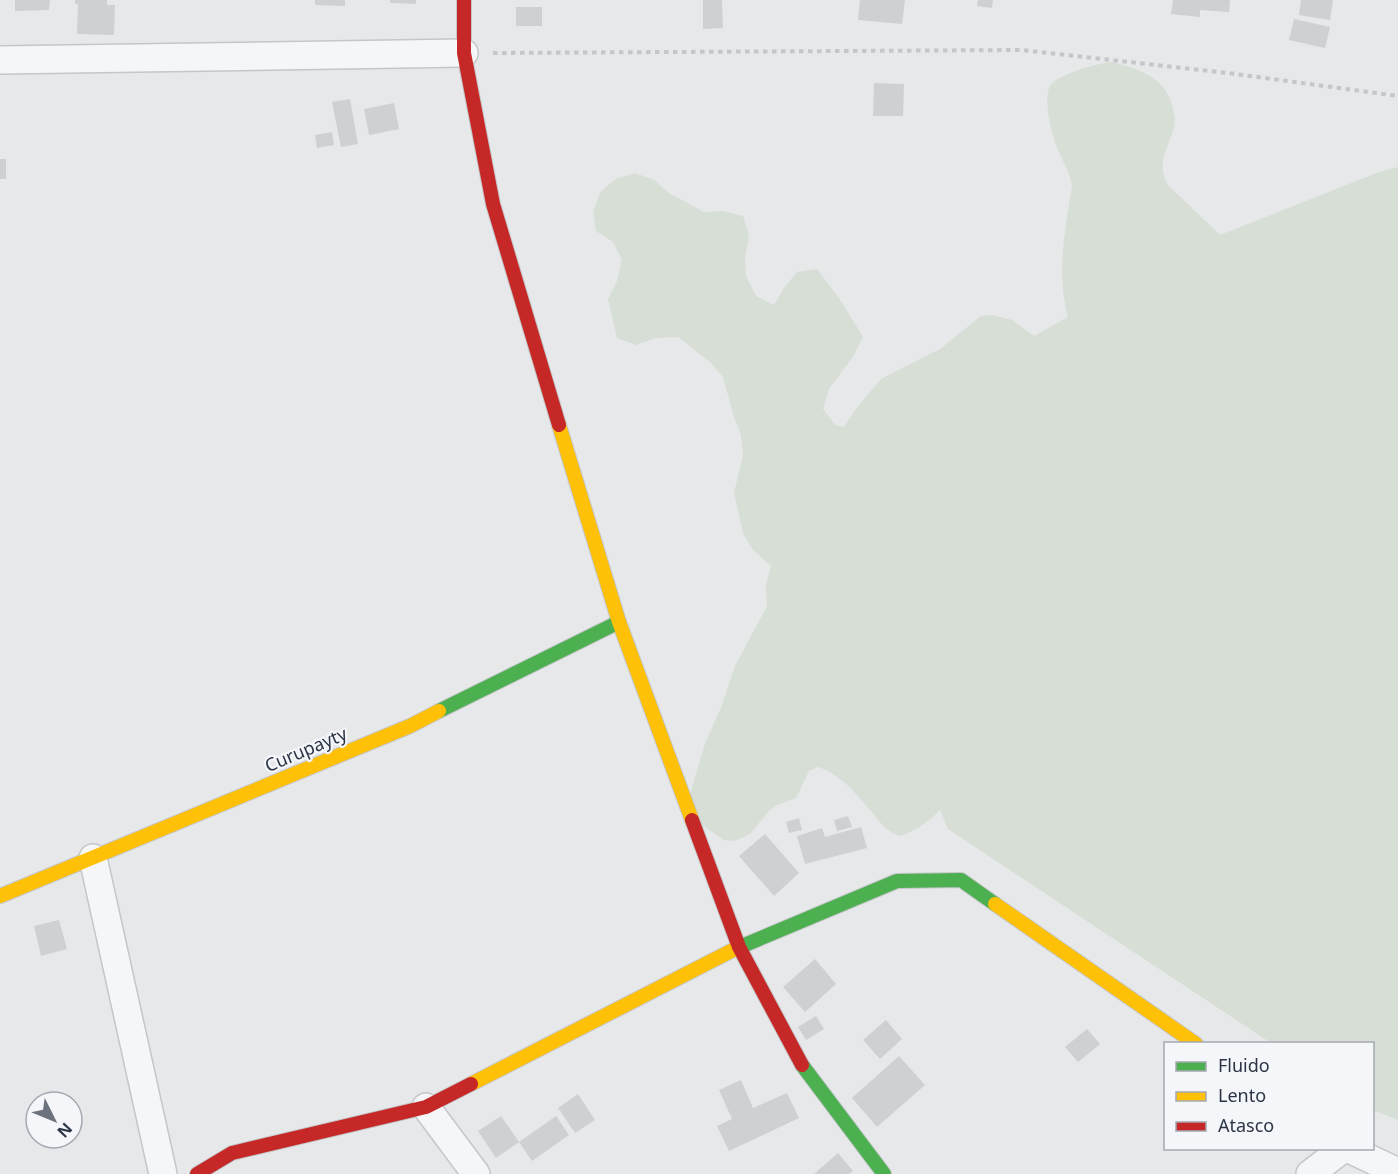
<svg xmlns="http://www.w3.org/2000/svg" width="1398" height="1174" font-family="'Noto Sans',sans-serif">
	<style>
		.green { fill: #d6ded6 }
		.building { fill: #ced0d3 }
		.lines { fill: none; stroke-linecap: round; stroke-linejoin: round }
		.street-casing { stroke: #c4c6c8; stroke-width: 30 }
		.fast-casing { stroke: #c4c6c8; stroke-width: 16 }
		.slow-casing { stroke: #c4c6c8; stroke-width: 16 }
		.jam-casing { stroke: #c4c6c8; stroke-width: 16 }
		.path { stroke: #c5c6ca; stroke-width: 4; stroke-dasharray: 4.5 4.5; stroke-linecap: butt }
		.street { stroke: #f5f6f7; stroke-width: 27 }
		.fast { stroke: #4caf50; stroke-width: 14 }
		.slow { stroke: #ffc107; stroke-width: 14 }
		.jam { stroke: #c62828; stroke-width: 14 }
		.labels { text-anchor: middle; stroke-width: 4.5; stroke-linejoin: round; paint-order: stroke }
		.street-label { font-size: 18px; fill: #2b3445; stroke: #f4f6f9 }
	</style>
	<rect width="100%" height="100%" fill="#e6e8ea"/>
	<path class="green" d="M1112,62c26,7 52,14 60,43 2,8 4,15 2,23 -7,23 -18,34 -6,57l52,50 159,-63 19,-5v953l-25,-10 -1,-66 -101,-1 -323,-214 -8,-19c-12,13 -23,19 -39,26 -17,-5 -21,-15 -32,-27 -14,-17 -29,-35 -51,-42l-9,4 -13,27 -19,7 -8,6 -19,23 -16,7 -10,-1 -25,-17 -9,-29 15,-50 17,-39 13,-39 32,-60 -1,-21 5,-19 -18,-16 -10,-17 -9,-40 9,-38 -2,-20 -7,-18 -11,-40 -13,-15 -32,-25 -22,1 -20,7 -19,-7 -9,-39 9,-18 5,-21 -9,-18 -17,-11 -3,-20 8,-20 15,-12 19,-6 19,7 15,13 35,19 19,-1 20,5 6,20 -4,21 1,19 10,20 18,9 10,-17 13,-16 20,-3 24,32 22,36 -9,18 -25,34 -6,20 12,16 9,2 11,-17 26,-31 59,-30 41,-33 11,-1 20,5 22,16 34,-19c-12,-44 -3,-87 4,-131 -2,-15 -10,-25 -15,-39 -6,-14 -13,-45 -8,-59 5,-13 49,-25 63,-26z"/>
	<path class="building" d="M15,0h35l-1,10 -34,1z
		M75,0h32v5h8l-1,30 -37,-1 1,-30h-3z
		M315,0h30v6l-30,-1z
		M390,0h26v4l-26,-1z
		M703,0h19l1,28 -20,1z
		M860,0h45l-3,24 -44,-4z
		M978,0h15l-1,8 -15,-2z
		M1173,0h57l-1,12 -29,-2v7l-29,-3z
		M1301,0h32l-3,20 -31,-5z
		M516,7h26v19h-26z
		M1294,19l36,8 -5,21 -36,-8z
		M874,83l30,1 -1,32h-30z
		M350,99l8,45 -17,3 -9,-45z
		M394,103l5,26 -30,6 -5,-26z
		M332,132l2,13 -17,3 -2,-13z
		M0,159h6v20h-6z
		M848,816l4,11 -15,4 -3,-11z
		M799,818l3,12 -13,3 -3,-11z
		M861,827l6,21 -62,16 -8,-28 25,-8 3,9z
		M765,834l34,39 -25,23 -35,-40z
		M59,920l8,29 -26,7 -7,-30z
		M815,959l21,25 -31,28 -22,-25z
		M816,1016l8,13 -18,11 -8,-13z
		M886,1020l16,19 -22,20 -17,-19z
		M1087,1029l13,15 -22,18 -13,-15z
		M899,1056l26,29 -48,42 -25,-29z
		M741,1080l12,28 34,-15 12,25 -70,33 -12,-25 15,-7 -13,-29z
		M578,1094l17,26 -20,13 -17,-25z
		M501,1116l18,26 -23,16 -18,-27z
		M556,1116l13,19 -37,26 -13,-19z
		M838,1153l15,18 -4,3h-35z"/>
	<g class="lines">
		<g class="street-casing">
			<path id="street" d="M0,60l464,-7
				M93,858l70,316
				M426,1107l50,67
				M1347,1148l51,24
				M1310,1174l34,-26"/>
		</g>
		<g class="fast-casing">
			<path id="fast" d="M439,711l180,-89
				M735,949l162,-68 64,-1 34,24
				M802,1065l82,109"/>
		</g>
		<g class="slow-casing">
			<path id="slow" d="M559,425l60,197 73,198
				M0,896l410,-170 29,-15
				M995,904l201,140
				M471,1084l264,-135"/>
		</g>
		<g class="jam-casing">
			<path id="jam" d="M464,0v53l29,151 66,221
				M692,820l47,127 63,118
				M197,1174l35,-21 194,-46 45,-23"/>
		</g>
		<path class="path" d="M493,53l529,-3 206,23 170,23"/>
		<use href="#street" class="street"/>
		<use href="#fast" class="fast"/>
		<use href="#slow" class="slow"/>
		<use href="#jam" class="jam"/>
	</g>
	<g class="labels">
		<g class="street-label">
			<text transform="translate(306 750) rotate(-23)" y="6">Curupayty</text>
		</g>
	</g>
	<rect x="1164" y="1042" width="210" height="108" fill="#f4f6f9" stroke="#a4a8b1" stroke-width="1.5"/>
	<rect x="1176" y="1062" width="30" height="9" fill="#4caf50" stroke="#a4a8b1" stroke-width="1.5"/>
	<text x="1218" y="1072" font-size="18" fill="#2b3445">Fluido</text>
	<rect x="1176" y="1092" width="30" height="9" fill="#ffc107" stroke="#a4a8b1" stroke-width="1.5"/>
	<text x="1218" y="1102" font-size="18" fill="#2b3445">Lento</text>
	<rect x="1176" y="1122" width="30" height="9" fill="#c62828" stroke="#a4a8b1" stroke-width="1.5"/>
	<text x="1218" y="1132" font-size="18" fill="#2b3445">Atasco</text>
	<g transform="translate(54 1120) rotate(133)"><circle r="28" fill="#f4f6f9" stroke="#a4a8b1" stroke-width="1.5"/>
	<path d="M0-4.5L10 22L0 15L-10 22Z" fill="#6c737f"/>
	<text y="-9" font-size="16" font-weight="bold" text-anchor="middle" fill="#2b3445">N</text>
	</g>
</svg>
